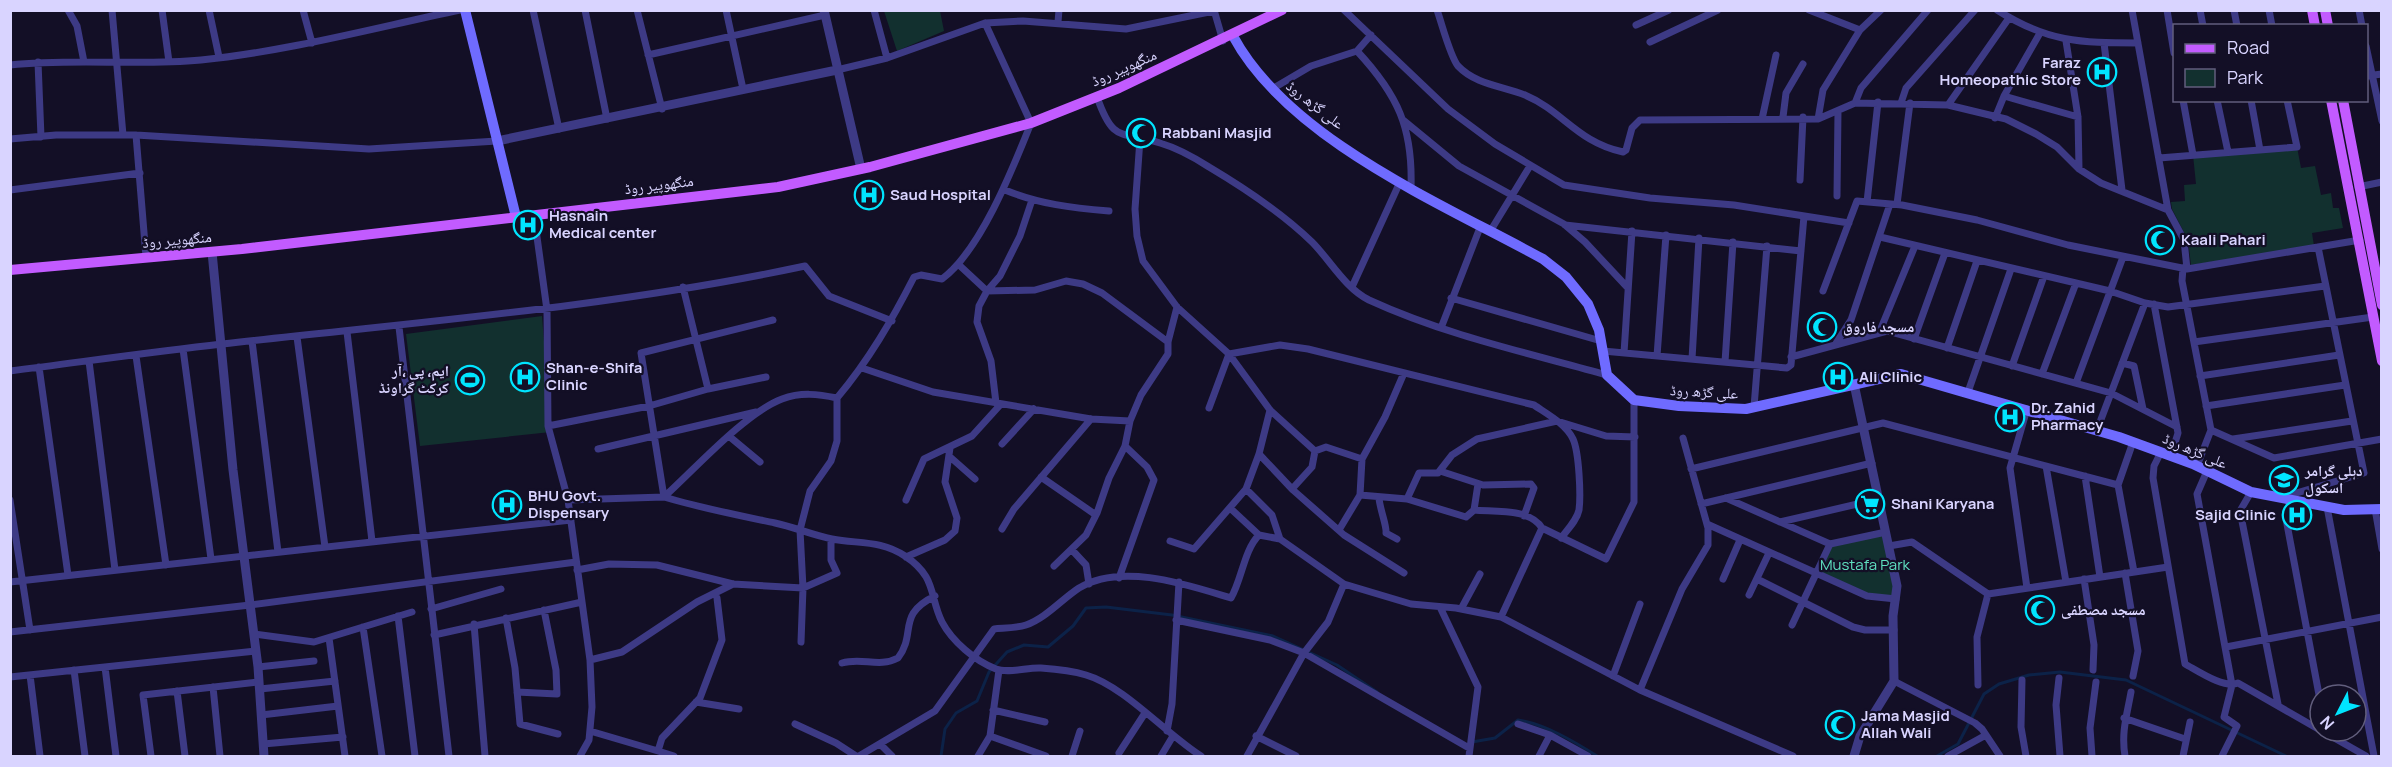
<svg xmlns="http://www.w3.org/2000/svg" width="2392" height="767" font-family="Manrope,'Noto Naskh Arabic',sans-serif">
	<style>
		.green { fill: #12302f }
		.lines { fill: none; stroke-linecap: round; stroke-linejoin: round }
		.stream { stroke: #0c2248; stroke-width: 3 }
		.minor { stroke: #3d3a85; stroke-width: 7 }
		.tertiary { stroke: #3d3a85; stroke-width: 9 }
		.secondary { stroke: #6f6bff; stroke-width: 10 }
		.primary { stroke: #c25bff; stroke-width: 10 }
		.labels { text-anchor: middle; stroke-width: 4.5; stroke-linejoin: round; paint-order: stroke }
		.poi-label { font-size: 15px; font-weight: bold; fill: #d9d4ff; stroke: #130f26; text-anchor: start }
		.street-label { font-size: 15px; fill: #d9d4ff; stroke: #130f26 }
		.park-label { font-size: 15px; fill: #5fe0c0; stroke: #130f26 }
	</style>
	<rect width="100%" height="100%" fill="#130f26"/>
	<path class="green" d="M884,11h56l4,20 -47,20z
		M2297,147l4,21 14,-2 6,29 10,-2 2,15h6l4,20 -31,5 2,13 -123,19 -3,-25 -16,-31 -1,-7 14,-1 -1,-16 12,-1 -3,-29z
		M542,316l9,116 -131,14 -14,-112z
		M1886,532l10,67 -29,-3 -51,-22 14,-30z"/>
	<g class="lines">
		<path class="stream" d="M1472,742l23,-4 23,-18c27,4 57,22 79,36
			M941,756l4,-27 11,-16 21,-12 12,-29 18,-20 17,-7 24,2 25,-21 13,-18 20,-1 66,8 101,21 64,29 40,27
			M1937,756l21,-12 26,-50 15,-10 30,-9 31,-3 66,8 160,76"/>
		<path class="minor" d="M68,10l9,16 7,36
			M112,10l11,125
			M162,10l7,52
			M209,10l10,47
			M303,10l9,33
			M533,10l26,119
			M585,10l22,109
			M637,10l25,99
			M726,10l17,79
			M874,10l13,48
			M1214,10l9,31
			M1344,10l104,99 47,35 69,41 86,13 84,7 115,18
			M1437,10c5,14 13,46 21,56 18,19 45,20 67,29 38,16 52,47 98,57l3,-2 6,-22 8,-8 178,-1 37,-16 93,2 58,14 30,15 21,13 22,22 22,14 67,27
			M1809,10l51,20
			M1997,10c50,32 83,33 141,33
			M2132,10l36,200 16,30 3,29
			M2167,10l7,43
			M2200,10l3,16
			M2234,10l3,16
			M2269,10l3,16
			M2359,10l3,16
			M1058,22l1,-12
			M1636,25l33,-15
			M2066,41l12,76 1,52
			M1650,42l68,-32
			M2104,43l18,147
			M2366,46l16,75
			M1357,51l14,-16
			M648,55l177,-40
			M38,62l3,75
			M10,65c64,-7 127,1 191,-5 88,-9 173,-32 259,-50
			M837,70l50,-12 98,-35 38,-2 103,8 88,-18
			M2366,76l16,-2
			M1272,89l39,-23 46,-15c41,44 56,77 54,137
			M2004,96l74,21
			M1097,97c17,48 24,33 63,46 17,5 35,15 49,24 37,22 72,45 103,75 18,18 33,46 57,58 76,35 159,53 238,75
			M2183,100l10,55
			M2217,100l11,52
			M2251,100l9,50
			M1855,103l6,-15 67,-78
			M1901,103l5,-15 69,-78
			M1948,105l61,-87
			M1783,117l3,-24 17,-29
			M1995,118l9,-22 36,-63
			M1762,119l14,-64
			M1818,119l5,-29 37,-60 21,-20
			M1403,120l56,46 105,58 21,18 43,46
			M136,135l10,122
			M10,139l46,-4h80l233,14 128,-8
			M1140,139l-5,70 2,27 6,25 34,46 52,47 41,56 45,41 -3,16 -20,22
			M2159,158l138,-11 -10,-47
			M1800,180l3,-63
			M2358,187l24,-5
			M10,190l130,-17
			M1005,190c34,14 67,18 104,21
			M1837,196l1,-85
			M1867,202l11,-100
			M1897,204l13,-101
			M534,215l13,95 1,116 20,74 22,160 2,47 -3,33 -9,16
			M1565,225l236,26
			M1491,230l39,-64
			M1880,237l230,54 35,12 23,4 157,-21
			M958,264l29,27 48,-1 31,-9 17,3 19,9 66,49
			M2183,268l-1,13 29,149 -14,36
			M683,287l25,102
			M1352,287l48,-105
			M1823,291l34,-90 45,4 75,15 91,25 119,24 173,-29
			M1451,298l150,43
			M2154,304l24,129 -7,23
			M773,320l-132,33 23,144c37,11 73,18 111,26 19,4 37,12 57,16 27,5 49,1 73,17 32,21 24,40 37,66 10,19 33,39 54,47 13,5 32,-2 45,-1 14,1 32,3 45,7 38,11 80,59 115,81
			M399,327l50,429
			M1441,328l40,-103
			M347,332l25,209
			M1879,333l36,-87
			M297,337l28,210
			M1914,339l31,-86
			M252,341l26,211
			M2194,342l179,-25
			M1835,345l16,-25 39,-116
			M1947,348l30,-87
			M183,349l28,210
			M1603,351l184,17 4,-3 13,-149
			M1624,353l8,-122
			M136,356l30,209
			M1657,356l9,-121
			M1791,357l96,-26 224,62 66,34
			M1692,359l7,-121
			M89,361l26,209
			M1725,362l8,-120
			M2122,363l12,3 9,43
			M2012,366l32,-90
			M39,367l29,208
			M862,368l71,24 158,27 39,2
			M10,371c71,-9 141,-19 212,-27 195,-22 390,-37 583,-78l24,30 63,25
			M2042,374l34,-91
			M2200,376l139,-21
			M2076,383l47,-126
			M1968,392l43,-123
			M996,403l-5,-42 -14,-39 2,-16 8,-15 13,-15 20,-40 12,-36
			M2206,406l139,-21
			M1754,407l13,-161
			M1209,408l20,-54 51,-9 28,4 226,56c13,9 32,19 39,34 6,13 8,56 6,71 -2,10 -11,19 -18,28
			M2027,409l-17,59 17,120
			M548,426l101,-20 59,-17 58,-12
			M2097,430l48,-127
			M2211,430l63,28 108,-19
			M730,437l30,25
			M2233,439l119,-18
			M2133,442l-15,43 16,87
			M1002,444l32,-35
			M598,449l158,-37
			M1315,451l11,-4 36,12 23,-42 19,-44
			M2161,452l-7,14 -1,12 32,186c13,7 39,25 53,19l82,47
			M1259,454l34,36 51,45 60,38
			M949,456l26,23
			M2046,466l20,116
			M1691,469l192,-46 235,62
			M1440,471l43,14 48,-1 3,4 -10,28
			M2207,471l-10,23 35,191 -8,32 13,9 -15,30
			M2085,476l15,101
			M1041,477l55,38
			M1246,489l26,26 8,24
			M2251,492l-11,19 38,193
			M1360,495l47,4 59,18 8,-7c20,2 56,-2 68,18
			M2283,497l81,-24 -46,-226
			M1379,498c1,12 8,28 7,35l11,6
			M1726,498l104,46 56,-12
			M1407,499l12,-26h19l14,-18 25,-16 80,-18 49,15 29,1
			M10,500l20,130
			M568,500l96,-3c31,-28 81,-84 118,-98 19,-7 36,-5 55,-1
			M906,500l18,-41 48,-23 29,-32
			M2290,500l-4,19 34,181
			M1701,504l171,-41
			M2327,507l47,249
			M1230,508l29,27
			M2375,509l7,40
			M1474,510l4,-26
			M1780,522l99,-23
			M1707,524l160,72 29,3
			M1002,529l12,-20 77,-90
			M1339,530l21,-35 2,-36
			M1170,541l24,8 52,-60 13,-35 11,-44
			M1889,546l23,-4 76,52 180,-27
			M1072,550l14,15 3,19
			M906,557l39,-17 10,-9 2,-13 -12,-36 5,-34
			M1054,566l32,-31 11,-22 12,-35 16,-32 5,-25 11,-26 27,-41v-12l9,-35
			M577,570l32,-6 48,1 76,19 70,4 34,-15 -6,-13v-21
			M2125,573l13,78 -5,25
			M1119,578l35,-98 -7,-13 -22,-21
			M1723,579l17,-39
			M1757,579l96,48 12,3h29
			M2084,579l10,66 -1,25
			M10,582l561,-62
			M1749,595l20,-42
			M1440,607l38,80 -9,69
			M431,609l70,-20
			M1461,609l19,-35
			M398,616l17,140
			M1501,617l41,-89 64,31 28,-57v-102
			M506,618l9,50 5,56 38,10
			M1176,620l94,20 34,13 165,95
			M474,624l11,132
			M1792,625l38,-81
			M363,627l19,129
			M10,632l240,-27 326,-43
			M254,634l60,8 98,-30
			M434,635l148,-33
			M329,638l16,118
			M801,642l2,-54 -3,-58 10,-39 21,-30 6,-20v-43c32,-38 55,-78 77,-121l7,-2 21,4c39,-29 71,-111 89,-156l-46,-100
			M2226,647l156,-30
			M590,660l32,-8 75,-50 36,-18
			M842,663c20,-6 37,5 56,-5 19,-25 -2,-43 37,-62
			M105,667l11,89
			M258,667l56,-6
			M74,670l11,86
			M30,675l10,81
			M1613,676l27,-72
			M10,677l246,-26
			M2059,678l-3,27 4,51
			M2022,680l-1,47 5,29
			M1894,681l81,42 7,6 18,27
			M1978,685l-1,-48 11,-43
			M213,687l7,69
			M260,689l75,-8
			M1640,690l42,-101 26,-44v-17l-25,-90
			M177,691l8,65
			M517,692l40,2 -1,-24 -12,-60
			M696,702l43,7
			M993,710l52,12
			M261,715l77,-9
			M2124,718l61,21
			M795,724l41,19 20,13
			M1518,724l32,11 38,21
			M590,731l68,20
			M1167,731l5,-27 7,-122
			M2322,731l44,25
			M990,736l56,20
			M1256,736l40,20
			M263,744l80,-7
			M880,744l12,12
			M1119,753l26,-40
			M151,756l-8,-61 116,-13
			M674,756l-16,-5 4,-13 38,-40 22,-58 -5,-42
			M859,756l76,-45 59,-82c10,-1 23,-1 32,-4 20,-7 36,-26 53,-37 43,-26 109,-3 152,10 11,-19 13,-48 28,-63l21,4 64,45 67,20 45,4 45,9 139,73 153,66
			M978,756l12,-20 9,-66
			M1072,756l8,-25
			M1161,756l12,-20
			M1247,756l57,-103 24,-31 16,-38
			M1539,756l11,-21
			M1948,756l38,-21
			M2092,756l-2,-28 6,-46
			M2125,756c-4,-24 2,-41 6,-64
			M2183,756l7,-34"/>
		<path class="tertiary" d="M824,10l37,159
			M497,141l340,-71
			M212,252l21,218 25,197 6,89
			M1854,384l43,202 -4,30 1,65 -34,55 -6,20"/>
		<path class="secondary" d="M465,10l51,207
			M1233,36c56,104 210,168 310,223l23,18 22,27 11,26 8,45 27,25 45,6 67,3 155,-35 218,63 74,27 58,28 93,18 38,-1"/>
		<path class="primary" d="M2312,10l3,16
			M2325,10l3,16
			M2331,100l51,261
			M2343,100l39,205
			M10,270l232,-21 536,-62 92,-20 161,-44 88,-35 163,-78"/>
	</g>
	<defs>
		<g id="hospital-ring" transform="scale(1.5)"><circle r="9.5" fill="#130f26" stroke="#00e5ff" stroke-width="1.5"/><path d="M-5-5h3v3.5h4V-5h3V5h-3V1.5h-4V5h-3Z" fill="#00e5ff"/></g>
		<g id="mosque-ring" transform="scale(1.5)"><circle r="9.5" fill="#130f26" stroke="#00e5ff" stroke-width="1.5"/><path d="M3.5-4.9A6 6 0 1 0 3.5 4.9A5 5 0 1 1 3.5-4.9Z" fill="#00e5ff"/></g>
		<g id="stadium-ring" transform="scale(1.5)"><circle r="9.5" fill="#130f26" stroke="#00e5ff" stroke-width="1.5"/><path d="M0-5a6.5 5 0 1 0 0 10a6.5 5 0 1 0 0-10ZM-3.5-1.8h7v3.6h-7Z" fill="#00e5ff"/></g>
		<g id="school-ring" transform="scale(1.5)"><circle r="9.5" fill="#130f26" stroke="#00e5ff" stroke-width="1.5"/><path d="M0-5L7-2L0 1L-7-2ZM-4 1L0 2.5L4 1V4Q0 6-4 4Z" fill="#00e5ff"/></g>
		<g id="supermarket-ring" transform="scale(1.5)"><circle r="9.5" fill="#130f26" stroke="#00e5ff" stroke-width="1.5"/><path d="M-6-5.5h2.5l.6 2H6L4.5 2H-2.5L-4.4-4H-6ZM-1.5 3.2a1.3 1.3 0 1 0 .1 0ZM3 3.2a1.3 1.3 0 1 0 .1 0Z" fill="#00e5ff"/></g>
	</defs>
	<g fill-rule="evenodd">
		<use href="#hospital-ring" x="2102" y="72"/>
		<use href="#mosque-ring" x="1141" y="133"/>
		<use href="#hospital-ring" x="869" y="195"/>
		<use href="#hospital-ring" x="528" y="225"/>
		<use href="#mosque-ring" x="2160" y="240"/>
		<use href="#mosque-ring" x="1822" y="327"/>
		<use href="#hospital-ring" x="525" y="377"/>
		<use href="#hospital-ring" x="1838" y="377"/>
		<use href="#stadium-ring" x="470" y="380"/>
		<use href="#hospital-ring" x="2010" y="417"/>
		<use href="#school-ring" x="2284" y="480"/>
		<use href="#supermarket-ring" x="1870" y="504"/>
		<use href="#hospital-ring" x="507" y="505"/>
		<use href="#hospital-ring" x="2297" y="515"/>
		<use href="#mosque-ring" x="2040" y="610"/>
		<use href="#mosque-ring" x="1840" y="725"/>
	</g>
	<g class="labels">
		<g class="poi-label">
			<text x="2081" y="68" text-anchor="end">Faraz<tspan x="2081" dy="17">Homeopathic Store</tspan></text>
			<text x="1162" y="138">Rabbani Masjid</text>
			<text x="890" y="200">Saud Hospital</text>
			<text x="549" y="221">Hasnain<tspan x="549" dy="17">Medical center</tspan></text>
			<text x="2181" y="245">Kaali Pahari</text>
			<text x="1843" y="332">مسجد فاروق</text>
			<text x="546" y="373">Shan-e-Shifa<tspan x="546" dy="17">Clinic</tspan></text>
			<text x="449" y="376" text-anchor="end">ایم، پی ،آر<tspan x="449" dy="17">کرکٹ گراونڈ</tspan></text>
			<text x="1859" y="382">Ali Clinic</text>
			<text x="2031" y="413">Dr. Zahid<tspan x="2031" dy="17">Pharmacy</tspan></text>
			<text x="2305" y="476">دہلی گرامر<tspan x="2305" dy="17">اسکول</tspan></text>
			<text x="528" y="501">BHU Govt.<tspan x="528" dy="17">Dispensary</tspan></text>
			<text x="1891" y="509">Shani Karyana</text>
			<text x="2276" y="520" text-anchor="end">Sajid Clinic</text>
			<text x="2061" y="615">مسجد مصطفی</text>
			<text x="1861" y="721">Jama Masjid<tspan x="1861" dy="17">Allah Wali</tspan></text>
		</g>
		<g class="street-label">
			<text transform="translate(1124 68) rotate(-24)" y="5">منگھوپیر روڈ</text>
			<text transform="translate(1315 105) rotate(38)" y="5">علی گڑھ روڈ</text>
			<text transform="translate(659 185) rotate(-7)" y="5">منگھوپیر روڈ</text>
			<text transform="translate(177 240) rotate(-5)" y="5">منگھوپیر روڈ</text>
			<text transform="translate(1704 392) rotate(3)" y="5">علی گڑھ روڈ</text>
			<text transform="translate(2195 451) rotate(23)" y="5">علی گڑھ روڈ</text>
		</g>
		<g class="park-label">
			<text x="1865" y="570">Mustafa Park</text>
		</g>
	</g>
	<rect width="2392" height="767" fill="none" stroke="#d9d4ff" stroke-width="24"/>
	<rect x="2173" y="24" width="195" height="78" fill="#130f26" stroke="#625e7d" stroke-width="1.5"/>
	<rect x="2185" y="44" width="30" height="9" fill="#c25bff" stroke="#625e7d" stroke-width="1.5"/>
	<text x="2227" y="54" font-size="18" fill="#d9d4ff">Road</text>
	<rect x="2185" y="69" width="30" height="18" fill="#12302f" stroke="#625e7d" stroke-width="1.5"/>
	<text x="2227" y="84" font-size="18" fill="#d9d4ff">Park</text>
	<g transform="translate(2338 713) rotate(228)"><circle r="28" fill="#130f26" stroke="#625e7d" stroke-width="1.5"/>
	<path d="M0-4.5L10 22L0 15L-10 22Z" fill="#00e5ff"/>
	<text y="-9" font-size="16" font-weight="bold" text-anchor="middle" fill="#d9d4ff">N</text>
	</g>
</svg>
